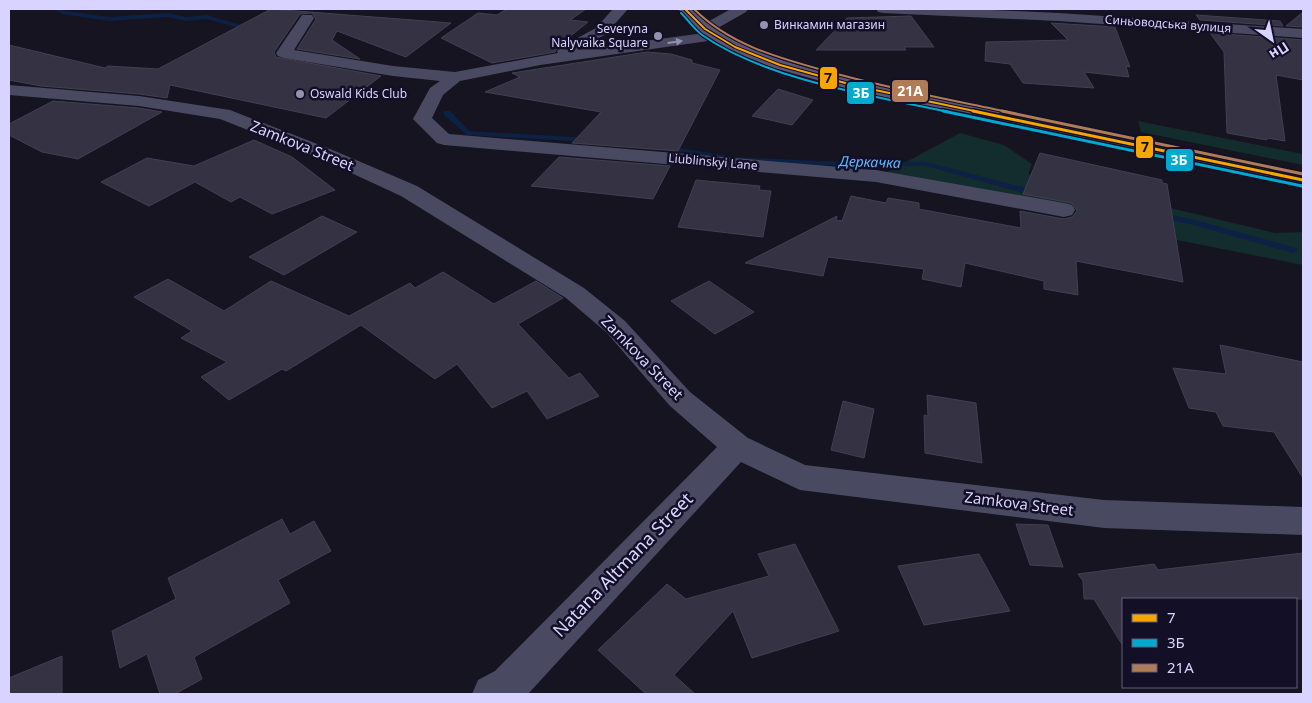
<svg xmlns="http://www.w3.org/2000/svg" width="1312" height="703" font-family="'Noto Sans',sans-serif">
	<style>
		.green { fill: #132c2d }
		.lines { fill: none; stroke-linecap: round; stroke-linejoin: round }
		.stream { fill: #0d2144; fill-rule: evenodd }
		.building { fill: #343243; stroke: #433f54 }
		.minor { fill: #4a4962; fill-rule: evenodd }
		.major { fill: #5e5373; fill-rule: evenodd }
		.bus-1-far1-casing { stroke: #130f26; stroke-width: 4 }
		.bus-1-casing { stroke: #130f26; stroke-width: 6 }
		.bus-2-far1-casing { stroke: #130f26; stroke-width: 4 }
		.bus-2-casing { stroke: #130f26; stroke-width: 6 }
		.bus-3-far1-casing { stroke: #130f26; stroke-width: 4 }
		.bus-3-casing { stroke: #130f26; stroke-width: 6 }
		.bus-1-far1 { stroke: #f7a600; stroke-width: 2 }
		.bus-1 { stroke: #f7a600; stroke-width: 3 }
		.bus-2-far1 { stroke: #00a9ce; stroke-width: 2 }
		.bus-2 { stroke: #00a9ce; stroke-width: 3 }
		.bus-3-far1 { stroke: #b07c57; stroke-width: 2 }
		.bus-3 { stroke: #b07c57; stroke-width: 3 }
		.oneway { fill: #928eb0 }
		.poi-dot { fill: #9591b1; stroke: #130f26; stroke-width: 2 }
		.labels { text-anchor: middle; stroke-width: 5; stroke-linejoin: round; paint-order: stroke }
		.far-street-label { font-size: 12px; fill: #d9d4ff; stroke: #130f26 }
		.far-poi-label { font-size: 12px; fill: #d9d4ff; stroke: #130f26; text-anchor: start }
		.far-water-label { font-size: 14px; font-style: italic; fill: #62b6ff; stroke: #130f26 }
		.street-label { font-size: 15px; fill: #d9d4ff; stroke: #130f26 }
		.near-street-label { font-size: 18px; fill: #d9d4ff; stroke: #130f26 }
		.line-badge { stroke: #130f26; stroke-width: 2 }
		.badge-label { font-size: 14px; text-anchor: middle; font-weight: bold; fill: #fff }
		.pale-badge-label { font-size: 14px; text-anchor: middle; font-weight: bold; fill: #111 }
	</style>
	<rect width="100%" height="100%" fill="#161421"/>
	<path class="green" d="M1138,121l165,33v11l-162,-33z
		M960,133l44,12 28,19 -4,10 247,59 28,-1v33l-136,-27 -89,-28 -196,-35z"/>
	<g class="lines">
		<path class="stream" d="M54,9l55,8 59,-4 18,4 21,-2 50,15 -3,2 -47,-13 -21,2 -18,-4 -59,4 -47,-7z
			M444,111h6l19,20 120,7 4,2 -4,2 -122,-7 -23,-20z
			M661,145l72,12 86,4 107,1 115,30 1,2 -4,3 -112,-31 -107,-1 -86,-4 -69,-12 -4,-2z
			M1157,212l38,8 101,28 2,2 -5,3 -103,-29 -36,-7 -2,-2z"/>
	</g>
	<path class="building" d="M271,9l180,14 -45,34 -69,-26 -5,9 28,19 -63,-10 19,-30 -4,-6 -12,1 -26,38 2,5 105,19 -55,42 -156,-33 -3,13 -28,-4 -98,-8 -32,-6v-35l96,23 3,-2 50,3z
		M507,9h79l-16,11 18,2 -30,24 -3,6 -63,11 -51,-25 37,-25 19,2z
		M1303,12v15l-17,-1z
		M1196,15l84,6 3,5 -83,-6z
		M911,16l23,31h-30l2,3h-90l31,-32z
		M1051,23l64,4 15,40 -4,-1 3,11 -45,-5 10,16 -71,-5 -13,-19 -25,-3 1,-19 82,-2z
		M1210,33l93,7v40l-27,-5 9,66 -18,-3v2l-40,-7 -3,-81z
		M647,52l24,2 21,6v3l28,7 -42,81 -106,-8 29,-31 -116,-20 35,-15 -8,-4z
		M778,89l35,11 -21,25 -40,-9z
		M53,101l86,7 23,4 -84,47 -36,-7 -33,-17v-11z
		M254,140l38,17 43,33 -63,24 -32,-17 -9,5 -36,-20 -46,24 -48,-24 46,-24 47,8z
		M1040,153l122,27v3l5,1 16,98 -107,-21 2,34 -34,-6v-8l-79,-18 -4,24 -39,-8 2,-10 -96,-12 -5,19 -78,-13 92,-47 -1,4 6,1 9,-25 35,7 2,-5 31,5v6l102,19 -1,-17 44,8 8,-2 5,-6 -5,-8 -49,-9z
		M559,157l111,9 -17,33 -122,-13z
		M696,180l64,6 -1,4 12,1 -8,46 -85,-10z
		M322,216l35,16 -73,43 -35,-18z
		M443,272l51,32 42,-23 27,17 -45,26 51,54 11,-5 19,23 -52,23 -20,-28 -35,17 -35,-44 -22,15 -74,-54 -75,46 -4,-2 -53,31 -28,-23 26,-15 -46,-24 11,-7 -58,-34 34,-18 56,32 47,-30 78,35 61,-33 5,5z
		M709,281l45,31 -39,22 -44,-33z
		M1220,345l83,17v116l-29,-46 -51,-6 -7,-14 -27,-4 -16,-40 53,6z
		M927,395l49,8 6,60 -57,-10 -1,-38 4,1z
		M843,401l31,8 -10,49 -33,-8z
		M282,519l8,15 24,-13 17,30 -53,29 12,23 -96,54 8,22 -27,15h-15l-13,-40 -27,14 -8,-37 64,-32 -8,-21z
		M1016,524l32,1 15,42 -33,-2z
		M795,544l44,87 -87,27 -19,-47 -59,64 21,19h-49l-48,-44 69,-66 19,15 83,-23 -11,-22z
		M1303,553v46h-180v47l-29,-47h-10l-1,-18 -5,-7 76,-10 4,6z
		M979,554l31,57 -86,14 -26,-59z
		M62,656v38h-53v-16z"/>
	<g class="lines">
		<path class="minor" d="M613,9h15l-22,25 -28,16 126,-17 -6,-4 2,-3 31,-17h17l-2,3 -37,21h13l3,3 -3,3 -182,26 -80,16 -17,14 -11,23 17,16 427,36 188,33 8,2 3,5 -3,5 -8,2 -188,-35 -432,-37 -7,-2 -24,-24 17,-31 10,-7 -47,-5 -109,-18 -6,-2 -2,-3 26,-38h10l2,3 -20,32 99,16 62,6 103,-19 -1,-2 2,-3 37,-20z
			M876,9h95l87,4 245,16v9l-245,-17 -175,-8 -5,-1z
			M9,85l130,11 91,14 105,41 82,35 167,102 41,33 65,71 58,46 57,27 299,35 199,7v28l-199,-7 -304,-38 -59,-28 -213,232h-56l6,-14 17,-9 222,-224 -47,-41 -63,-73 -41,-35 -165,-102 -80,-37 -101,-40 -81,-13 -130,-11z"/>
		<path class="major" d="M678,9h15c46,45 105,56 165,72l445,93v12l-447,-95 -82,-23 -45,-18 -29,-18z"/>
		<g class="bus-1-far1-casing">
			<path id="bus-1-far1" d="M685,9l20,20 30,18 45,18 76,21 123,26"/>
		</g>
		<g class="bus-1-casing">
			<path id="bus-1" d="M973,111l330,69"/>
		</g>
		<g class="bus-2-far1-casing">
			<path id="bus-2-far1" d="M681,13c7,7 13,16 21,22 65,45 171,61 247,77"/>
		</g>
		<g class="bus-2-casing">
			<path id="bus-2" d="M943,111l359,75"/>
		</g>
		<g class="bus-3-far1-casing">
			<path id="bus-3-far1" d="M694,9c36,36 85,49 132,62 60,17 121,28 182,41"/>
		</g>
		<g class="bus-3-casing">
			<path id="bus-3" d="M1002,111l301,63"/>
		</g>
		<use href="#bus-1-far1" class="bus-1-far1"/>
		<use href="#bus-1" class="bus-1"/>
		<use href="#bus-2-far1" class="bus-2-far1"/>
		<use href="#bus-2" class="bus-2"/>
		<use href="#bus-3-far1" class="bus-3-far1"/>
		<use href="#bus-3" class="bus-3"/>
	</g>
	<defs><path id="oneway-solid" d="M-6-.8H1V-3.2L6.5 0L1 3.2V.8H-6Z" transform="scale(1.25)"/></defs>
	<use class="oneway" href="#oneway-solid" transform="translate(675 42) rotate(-8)"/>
	<g class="poi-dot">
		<circle cx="764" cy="25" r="5"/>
		<circle cx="658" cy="36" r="5"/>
		<circle cx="300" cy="94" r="5"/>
	</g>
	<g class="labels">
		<g class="far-street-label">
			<text transform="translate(1168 24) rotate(4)" y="4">Синьоводська вулиця</text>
			<text transform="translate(713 162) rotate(5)" y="4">Liublinskyi Lane</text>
		</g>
		<g class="far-poi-label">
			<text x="774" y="29">Винкамин магазин</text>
			<text x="648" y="33" text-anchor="end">Severyna<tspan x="648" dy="14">Nalyvaika Square</tspan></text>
			<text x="310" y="98">Oswald Kids Club</text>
		</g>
		<g class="far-water-label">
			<text transform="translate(870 162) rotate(2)" y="5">Деркачка</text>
		</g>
		<g class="street-label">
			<text transform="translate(302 146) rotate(22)" y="5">Zamkova Street</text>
			<text transform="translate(642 358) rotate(46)" y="5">Zamkova Street</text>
			<text transform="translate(1019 504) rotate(7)" y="5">Zamkova Street</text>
		</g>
		<g class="near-street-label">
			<text transform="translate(623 565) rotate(-46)" y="6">Natana Altmana Street</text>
		</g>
	</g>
	<g class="line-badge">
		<rect x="819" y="66" width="19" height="24" rx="5" fill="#f7a600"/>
		<rect x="891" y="79" width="38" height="24" rx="5" fill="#b07c57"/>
		<rect x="846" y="81" width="29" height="24" rx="5" fill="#00a9ce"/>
		<rect x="1135" y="135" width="19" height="24" rx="5" fill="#f7a600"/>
		<rect x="1165" y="148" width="29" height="24" rx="5" fill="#00a9ce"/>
	</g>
	<g class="badge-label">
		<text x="910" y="96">21А</text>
		<text x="861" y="98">3Б</text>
		<text x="1179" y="165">3Б</text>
	</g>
	<g class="pale-badge-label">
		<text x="828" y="83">7</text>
		<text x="1145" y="152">7</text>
	</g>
	<rect width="1312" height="703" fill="none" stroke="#d9d4ff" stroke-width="20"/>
	<rect x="1122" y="598" width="175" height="90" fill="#130f26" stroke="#625e7d"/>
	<rect x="1132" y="614" width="25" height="8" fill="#f7a600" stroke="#625e7d"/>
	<text x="1167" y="623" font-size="15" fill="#d9d4ff">7</text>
	<rect x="1132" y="639" width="25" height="8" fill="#00a9ce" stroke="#625e7d"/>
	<text x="1167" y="648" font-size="15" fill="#d9d4ff">3Б</text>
	<rect x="1132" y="664" width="25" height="8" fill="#b07c57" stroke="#625e7d"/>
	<text x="1167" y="673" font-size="15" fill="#d9d4ff">21А</text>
	<g transform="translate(1272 40) rotate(147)" stroke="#130f26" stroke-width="4" paint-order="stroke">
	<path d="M0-4L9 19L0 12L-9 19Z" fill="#d9d4ff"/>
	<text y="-8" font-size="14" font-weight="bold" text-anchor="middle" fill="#d9d4ff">Пн</text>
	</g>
</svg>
